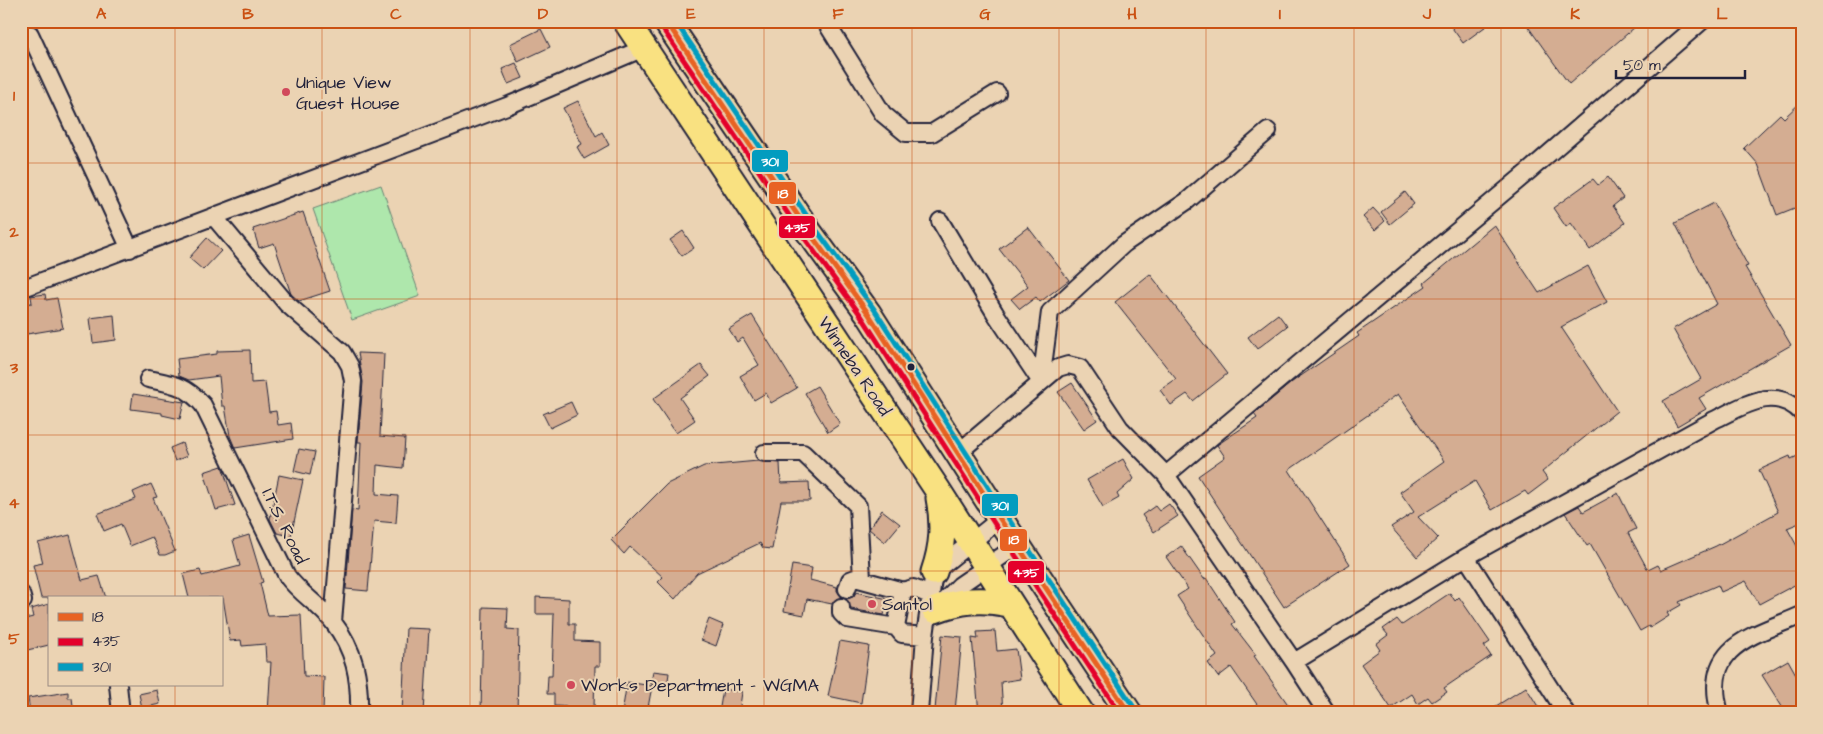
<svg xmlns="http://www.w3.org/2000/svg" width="1823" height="734" font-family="'Architects Daughter',sans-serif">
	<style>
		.green { fill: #aee7ac; stroke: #688474 }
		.building { fill: #d4ad92; stroke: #22223b }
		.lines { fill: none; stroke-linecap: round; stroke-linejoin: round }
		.minor-casing { stroke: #22223b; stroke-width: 20 }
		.highway-casing { stroke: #22223b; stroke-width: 29 }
		.minor { stroke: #ebd3b3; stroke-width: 16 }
		.highway { stroke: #f9e181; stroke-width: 25 }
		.bus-1-casing { stroke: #ebd3b3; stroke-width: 9 }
		.bus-2-casing { stroke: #ebd3b3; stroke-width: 9 }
		.bus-3-casing { stroke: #ebd3b3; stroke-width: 9 }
		.bus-1 { stroke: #e86223; stroke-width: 5 }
		.bus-2 { stroke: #e4002b; stroke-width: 5 }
		.bus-3 { stroke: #039cbf; stroke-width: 5 }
		.grid { fill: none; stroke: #ca5113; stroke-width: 1; stroke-opacity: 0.55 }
		.poi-dot { fill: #d1495b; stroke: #ebd3b3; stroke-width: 2 }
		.bus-dot { fill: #22223b; stroke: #ebd3b3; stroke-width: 2 }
		.labels { text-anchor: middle; stroke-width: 4; stroke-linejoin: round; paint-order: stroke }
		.poi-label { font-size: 18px; fill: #22223b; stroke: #ebd3b3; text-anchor: start }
		.street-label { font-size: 18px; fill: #22223b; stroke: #ebd3b3 }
		.line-badge { stroke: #ebd3b3; stroke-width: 2 }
		.badge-label { font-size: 14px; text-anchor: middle; font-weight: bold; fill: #fff }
		.neatline { fill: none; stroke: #ca5113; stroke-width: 2 }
		.grid-label { font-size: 16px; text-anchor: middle; font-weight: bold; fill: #ca5113 }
	</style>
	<rect width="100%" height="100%" fill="#ebd3b3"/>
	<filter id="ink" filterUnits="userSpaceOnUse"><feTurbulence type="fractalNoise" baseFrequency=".02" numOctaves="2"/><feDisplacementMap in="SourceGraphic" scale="10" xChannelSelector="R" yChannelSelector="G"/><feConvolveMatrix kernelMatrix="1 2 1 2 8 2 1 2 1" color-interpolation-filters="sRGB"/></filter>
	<g filter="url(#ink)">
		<path class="green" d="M381,185l39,111 -68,24 -39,-111z"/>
		<path class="building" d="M1447,21h46l-30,22z
			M1524,21h118l-73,63z
			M541,29l9,18 -32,15 -8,-18z
			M516,63l7,15 -15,6 -6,-15z
			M578,101l18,35 6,-4 7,13 -25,14 -7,-12 5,-3 -19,-36z
			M1802,101v104l-25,10 -19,-51 -14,-16 36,-34 4,4z
			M1608,177l15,21 -10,8 12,17 -35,27 -19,-27 -5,4 -13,-19 40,-29 5,6z
			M1405,192l9,12 -24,20 -9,-12z
			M1714,203l34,63 -3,1 46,78 -92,53 7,11 -29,17 -14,-25 38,-22 -28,-50 44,-25 -42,-81z
			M1373,208l12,13 -10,9 -12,-13z
			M303,212l27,79 -31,10 -8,-7 -17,-51 -15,5 -6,-19z
			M1494,225l45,68 49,-27 19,36 -46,25 56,84 -75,61 6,8 -20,15 -3,-4 -33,19 -17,-29 -57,36 20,21 -21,19 -26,-30 23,-15 -14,-20 44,-31 -46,-67 -109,76 61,94 -66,43 -86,-131 27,-19 -8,-12 40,-27 -3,-4 38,-32 67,-46 -2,-3 69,-47 -2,-3z
			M1028,227l41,53 -29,22 -4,-5 -16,12 -9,-10 17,-13 -29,-37z
			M683,231l11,17 -12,8 -12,-16z
			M207,238l14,13 -18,19 -14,-12z
			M1150,274l77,100 -34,27 -6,-7 -16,11 -11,-15 16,-11 -61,-77z
			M45,294l1,6 11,-2 6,30 -36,6 -6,-30 11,-1 -1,-7z
			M1278,314l9,12 -30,23 -9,-12z
			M114,315l2,25 -23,3 -3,-25z
			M752,315l45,73 -26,15 -5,-10 -12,7 -14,-24 19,-11 -16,-27 -6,4 -8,-13z
			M250,350l1,33 14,-1 4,30 7,-1 2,14 13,-2 2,16 -58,9 -5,-12 -5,-30h-3l-3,-30 -30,4 -10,-4 -2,-17 40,-5v-3z
			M358,353l26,1 -4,82 25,2 -2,30 -26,-3 -1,29 22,2 -2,27 -22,-2 -6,70 -22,-2 6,-79 6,1 3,-69h-3l5,-60z
			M701,365l9,11 -30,22 15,22 -19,13 -23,-34z
			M1072,383l25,37 -13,9 -26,-37z
			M817,386l23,38 -12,8 -23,-39z
			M133,394l51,8 -4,17 -18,-4v-2l-31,-4z
			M571,402l6,13 -27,13 -7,-14z
			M182,443l5,13 -12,5 -5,-13z
			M299,449l16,3 -5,23 -16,-4z
			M1802,454v68l-15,6 15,27v26l-43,23 -13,-23 -25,11 -3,-7 -39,17 2,3 -14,8 2,3 -19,12 -1,-2 -9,5 -50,-87 -3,2 -22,-33 14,-7 4,6 35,-19 18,36 -8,4 20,37 10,-5 3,5 55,-24 62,-34 -19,-42 31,-14 1,3z
			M1123,459l11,20 -17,15 2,4 -16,9 -16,-27z
			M758,461l22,2 1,20 28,-1 1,19h-29l-9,48 -9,-1 -3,-5 -63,30 -22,26 -17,-17 5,-5 -33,-30 -6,7 -13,-14 56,-56 37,-18z
			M222,466l13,39 -19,5 -12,-38z
			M279,475l24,5 -12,56 -14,-3 -7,-14z
			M151,484l6,13 -4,1 22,53 -10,4h-5l-8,-18 -22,9 -9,-22 -17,7 -7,-17 39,-15 -3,-7z
			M1169,504l9,12 -24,16 -12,-17 13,-9 4,5z
			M882,510l18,14 -15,18 -16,-13z
			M70,535l12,45 17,-4 7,22h-65l-8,-33 10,-2 -5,-20z
			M249,535l14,47 -3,1 8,33 33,-1 3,61 20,1 -1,36h-55l3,-51h-5l-1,-18 -23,2 -1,-6 -11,1 -7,-43h-34l-6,-24 17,-4 2,6 38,-10 -7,-26z
			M1181,546l23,33 2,-1 29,44 -3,2 24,31 -2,1 40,57h-31l-32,-46 -13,10 -10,-14 9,-7 -40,-60 11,-7 -22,-32z
			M792,565l20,3 -2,12 27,7v4l5,6 -6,2 -4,5 -25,-5 -3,16 -20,-4z
			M856,592l32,7 -4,16 -33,-6 -5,-10 7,-2z
			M1450,593l5,8 4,-4 31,45 -6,4 7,10 -47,32 3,4 -15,10 -4,-5 -10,7 -6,-10 -21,14 -30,-44 19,-14 -4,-6 12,-9 -5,-6 14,-10 5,6z
			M536,597l33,2v25h6v17l25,1v24h-5l-1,42 -40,-2v-12h-7l1,-18h4l2,-62h-18z
			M49,604v41l-26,6 -2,-31 12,-3 -2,-8z
			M483,607l25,1 -1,21 12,1 -2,83h-36z
			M709,619l14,6 -7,21 -15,-6z
			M406,628l23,1 -5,84h-22z
			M995,631l2,20 19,-2 4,30 -19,3 2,31h-24l-7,-75 6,1 -1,-7z
			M942,635l20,2 -7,74 -20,-1z
			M840,641l29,5 -8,57 -33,-7z
			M1788,660l14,25v28h-16l-24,-38z
			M653,671l16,2 -2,14 -16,-3z
			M627,682l25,4 -5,27h-25z
			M1526,687l16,26h-57z
			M723,689l19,3 -3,21h-20z
			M157,690l3,14 -18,4 -3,-14z
			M68,692v6h4l2,15h-44l-2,-15z"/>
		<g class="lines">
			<g class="minor-casing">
				<path id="minor" d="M825,21l58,93 23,19h26l65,-40
					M30,34l100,215
					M215,218l72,86 55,48 8,14 3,15 -20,241
					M940,221l55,92 46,69
					M21,289l486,-183 137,-58
					M148,379c25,5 38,6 55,26l84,171c13,18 33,29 46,46 22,28 27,57 26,91
					M1041,382l9,-70 74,-68 63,-43 81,-70
					M959,452l99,-84 10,-3 12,3 40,60 46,47 128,187 172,-105 248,-137c30,-14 60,-36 88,-7
					M764,453h39l55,53 4,73
					M1166,475l357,-299 179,-155
					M1466,557l100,156
					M847,589l3,-9 5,-2 48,13
					M21,594l2,7
					M841,607v6l6,6 49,8
					M937,608l23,-23 58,-40
					M925,636l-23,-2 -6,-7 7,-36 10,-3 17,7
					M1294,662l33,51
					M118,685l3,28
					M919,713l6,-77 9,-64 66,-53
					M1720,713c-19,-67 32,-77 82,-98"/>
			</g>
			<g class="highway-casing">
				<path id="highway" d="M626,21l311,468 144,224
					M666,21l143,211 59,81 132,206 129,194
					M934,572c9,-26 10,-47 5,-74
					M935,610c25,-10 47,-12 74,-6"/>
			</g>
			<use href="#minor" class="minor"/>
			<use href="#highway" class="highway"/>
			<g class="bus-1-casing">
				<path id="bus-1" d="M666,21l143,211 59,81 132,206 129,194"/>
			</g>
			<g class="bus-2-casing">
				<path id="bus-2" d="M660,25l143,211 59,81 132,206 126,190"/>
			</g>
			<g class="bus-3-casing">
				<path id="bus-3" d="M675,21l140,207 59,81 132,206 129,194"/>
			</g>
			<use href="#bus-1" class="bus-1"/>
			<use href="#bus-2" class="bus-2"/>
			<use href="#bus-3" class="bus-3"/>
		</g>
	</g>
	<path class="grid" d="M175,21v577M322,21v692M470,21v692M617,21v692M764,21v692M912,21v692M1059,21v692M1206,21v692M1354,21v692M1501,21v692M1648,21v692M21,163h1781M21,299h1781M21,435h1781M21,571h1781M175,685v28"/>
	<g class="poi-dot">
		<circle cx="286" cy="92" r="5"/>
		<circle cx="872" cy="604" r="5"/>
		<circle cx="571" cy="685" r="5"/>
	</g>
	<circle class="bus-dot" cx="911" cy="367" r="4.5"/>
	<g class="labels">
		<g class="poi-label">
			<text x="296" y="88">Unique View<tspan x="296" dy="21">Guest House</tspan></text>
			<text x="882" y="610">Santol</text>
			<text x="581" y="691">Works Department - WGMA</text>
		</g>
		<g class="street-label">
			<text transform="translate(855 366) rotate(56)" y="6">Winneba Road</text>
			<text transform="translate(285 526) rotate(64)" y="6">I.T.S. Road</text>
		</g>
	</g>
	<g class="line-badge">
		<rect x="751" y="149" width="38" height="24" rx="5" fill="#039cbf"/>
		<rect x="768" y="181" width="29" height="24" rx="5" fill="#e86223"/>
		<rect x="778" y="215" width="38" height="24" rx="5" fill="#e4002b"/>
		<rect x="981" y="493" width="38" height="24" rx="5" fill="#039cbf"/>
		<rect x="999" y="528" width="29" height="24" rx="5" fill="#e86223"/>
		<rect x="1007" y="560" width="38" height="24" rx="5" fill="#e4002b"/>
	</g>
	<g class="badge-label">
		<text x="770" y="166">301</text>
		<text x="783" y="198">18</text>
		<text x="797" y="232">435</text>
		<text x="1000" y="510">301</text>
		<text x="1014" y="544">18</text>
		<text x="1026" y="577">435</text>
	</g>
	<rect width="1823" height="734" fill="none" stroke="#ebd3b3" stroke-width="55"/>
	<rect x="48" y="596" width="175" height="90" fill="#ebd3b3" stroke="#9b8c83"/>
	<rect x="58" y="613" width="25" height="8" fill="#e86223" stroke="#9b8c83"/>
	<text x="92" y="622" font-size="15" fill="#22223b">18</text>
	<rect x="58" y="638" width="25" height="8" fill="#e4002b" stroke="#9b8c83"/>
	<text x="92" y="646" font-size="15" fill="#22223b">435</text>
	<rect x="58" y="663" width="25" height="8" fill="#039cbf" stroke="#9b8c83"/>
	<text x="92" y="672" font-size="15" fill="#22223b">301</text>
	<path d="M1616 70v8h129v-8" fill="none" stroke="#22223b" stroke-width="2.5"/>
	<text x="1623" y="70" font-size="15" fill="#22223b" stroke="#ebd3b3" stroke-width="4" paint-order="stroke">50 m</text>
	<rect x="28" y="28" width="1768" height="678" class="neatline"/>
	<g class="grid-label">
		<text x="101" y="19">A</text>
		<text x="248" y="19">B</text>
		<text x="396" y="19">C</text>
		<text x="543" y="19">D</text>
		<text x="691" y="19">E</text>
		<text x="838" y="19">F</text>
		<text x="985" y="19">G</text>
		<text x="1132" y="19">H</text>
		<text x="1280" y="19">I</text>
		<text x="1427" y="19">J</text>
		<text x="1575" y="19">K</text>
		<text x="1722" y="19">L</text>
		<text x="14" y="101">1</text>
		<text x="14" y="237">2</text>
		<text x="14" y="373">3</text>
		<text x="14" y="508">4</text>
		<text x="14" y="644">5</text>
	</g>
</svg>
